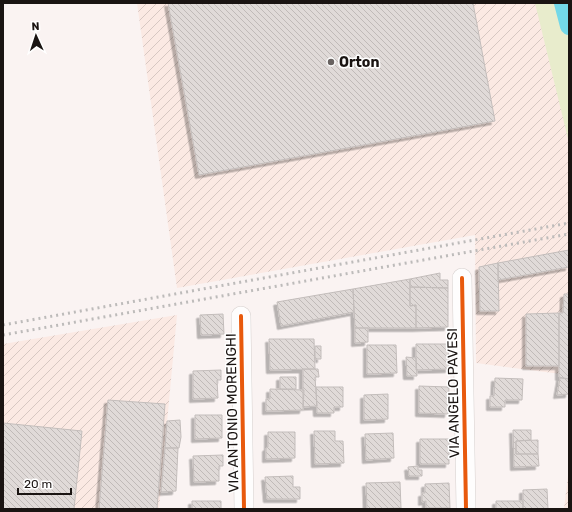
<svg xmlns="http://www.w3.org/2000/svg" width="572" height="512" font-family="Rubik,sans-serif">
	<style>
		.industrial { fill: url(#industrial-furrows) }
		.grass { fill: #e8eccc }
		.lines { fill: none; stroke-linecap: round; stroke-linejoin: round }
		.canal { stroke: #73d8e8; stroke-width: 18 }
		.building { fill: url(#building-back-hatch); stroke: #c3bdbb; filter: url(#shadow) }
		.street-casing { stroke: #d6d0ce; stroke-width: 20 }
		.street { stroke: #fefdfd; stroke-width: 19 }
		.rail { stroke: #bdbbba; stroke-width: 3; stroke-dasharray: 2 4; stroke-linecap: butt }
		.cycleway-casing { stroke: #fff; stroke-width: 6 }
		.cycleway { stroke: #e8590c; stroke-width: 4 }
		.poi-dot { fill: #686260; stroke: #fff; stroke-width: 1.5 }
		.labels { text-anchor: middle; stroke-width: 3; stroke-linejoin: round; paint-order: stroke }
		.poi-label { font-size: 14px; font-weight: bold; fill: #1a1412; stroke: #fff; text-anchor: start }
		.street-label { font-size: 14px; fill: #1a1412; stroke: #fff }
	</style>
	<defs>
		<pattern id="industrial-furrows" width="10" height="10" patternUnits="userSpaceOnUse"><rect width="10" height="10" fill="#fbe9e3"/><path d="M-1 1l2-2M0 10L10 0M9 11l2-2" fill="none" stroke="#d7c7c2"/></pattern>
		<pattern id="building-back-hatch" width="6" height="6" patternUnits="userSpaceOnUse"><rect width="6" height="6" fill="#e0dad8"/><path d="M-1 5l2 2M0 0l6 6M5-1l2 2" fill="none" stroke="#c0bab8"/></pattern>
		<filter id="shadow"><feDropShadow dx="-3.5" dy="3.5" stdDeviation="0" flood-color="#0004"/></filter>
	</defs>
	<rect width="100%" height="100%" fill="#faf3f2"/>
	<path class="industrial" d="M137,3h432v372l-93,-12 -1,-128 -298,53z
		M177,315l-18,194h-156v-165z
		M569,467v42h-5z"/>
	<path class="grass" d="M535,3h34v140z"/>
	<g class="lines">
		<path class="canal" d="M563,3l6,23"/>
	</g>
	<path class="building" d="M168,3h305l22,118 -296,54z
		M569,250v17l-71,13v-17z
		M498,263l1,48h-19l-1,-44z
		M440,273v7h8v8l-38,-1v-8z
		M410,279v27l6,-1v23h-61l-2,-39z
		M410,287l38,1v39l-32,1v-23l-6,1z
		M353,289l1,23 -73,14 -4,-24z
		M564,294h5v85l-10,-2v-64h4z
		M559,313v53h-33v-52z
		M223,314l1,20 -23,1 -1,-20z
		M355,328h13v14l-13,1z
		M269,339h45l1,30 -45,1z
		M416,344h32l1,25 -33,1z
		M367,345h29l1,28 -30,1z
		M315,346h6v13h-6z
		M406,357l10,1 1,18h-10z
		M303,369h15l1,8h-4l2,29 -14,1z
		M221,370v10h-4l1,18 -25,1v-28z
		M280,377h16v12h-16z
		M495,378l28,1 -1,21h-17v7h-15v-11h4z
		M560,378l9,1v15l-12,1z
		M419,386l30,1 -1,27 -29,-1z
		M316,387h27v20h-9v6h-17z
		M270,389l34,1 -1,20 -37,1v-12h4z
		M388,394v25l-24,1v-25z
		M108,400l57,4 -8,105h-58z
		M195,415h27v23l-27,1z
		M180,420l1,17 -2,11h-14l2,-27z
		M3,423l79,8 -8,78h-71z
		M513,430h18v10l-15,1v13h22l1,12 -25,1z
		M314,431h21v10h8l1,22 -29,1z
		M268,432h27v26l-29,1v-11l2,-1z
		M393,433l1,25 -28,2 -1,-26z
		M420,439h29v25h-29z
		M538,440v14h-22v-13z
		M165,448h13l-2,43 -15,1z
		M223,455v11h-4v15l-25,1 -1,-26z
		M418,466v4h4v6h-13l-1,-9z
		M293,476v11h7v12h-33l-2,-22z
		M400,482l1,26 -34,1 -1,-26z
		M449,483l1,25h-24v-7l-4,1v-9h3v-9z
		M547,489l1,20h-25v-19z
		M192,501h29v8h-29z
		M496,501h27v8h-27z"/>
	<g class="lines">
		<g class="street-casing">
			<path id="street" d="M462,278l4,231
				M241,316l3,193"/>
		</g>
		<use href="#street" class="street"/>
		<path class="rail" d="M3,325l566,-102
			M3,335l566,-101"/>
		<g class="cycleway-casing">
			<path id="cycleway" d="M462,278l4,231
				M241,316l3,193"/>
		</g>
		<use href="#cycleway" class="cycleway"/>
	</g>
	<circle class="poi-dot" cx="331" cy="62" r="4"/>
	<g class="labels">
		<g class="poi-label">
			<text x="339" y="67">Orton</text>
		</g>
		<g class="street-label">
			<text transform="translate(453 393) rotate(-91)" y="5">VIA ANGELO PAVESI</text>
			<text transform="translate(232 413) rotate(-91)" y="5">VIA ANTONIO MORENGHI</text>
		</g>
	</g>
	<rect width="572" height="512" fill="none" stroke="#1a1412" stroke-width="8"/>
	<g transform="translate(36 36) rotate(357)" stroke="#ffffff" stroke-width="3" paint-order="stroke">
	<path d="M0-3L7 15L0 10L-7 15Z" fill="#1a1412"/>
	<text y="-6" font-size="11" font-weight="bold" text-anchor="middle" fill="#1a1412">N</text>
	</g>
	<path d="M18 488v6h53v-6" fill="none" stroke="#1a1412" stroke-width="2"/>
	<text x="24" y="488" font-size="12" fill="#1a1412" stroke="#ffffff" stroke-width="3" paint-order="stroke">20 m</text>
</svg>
